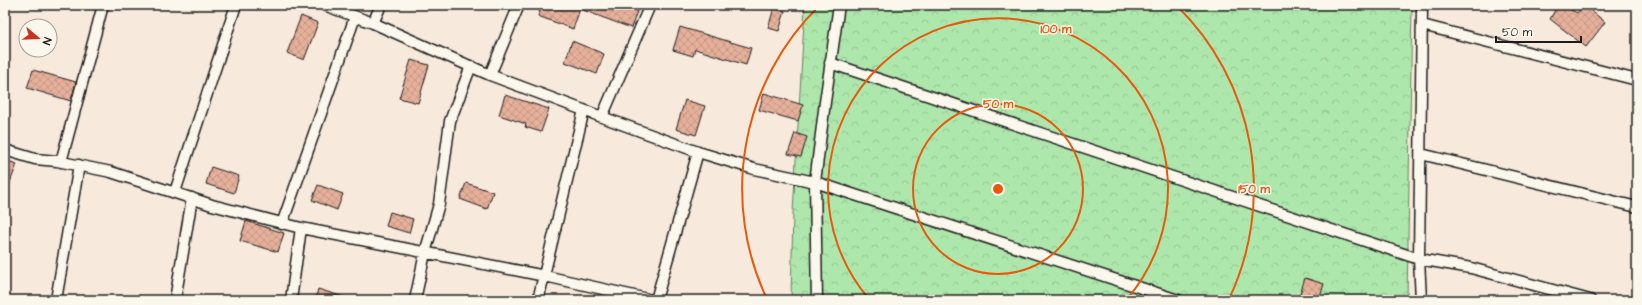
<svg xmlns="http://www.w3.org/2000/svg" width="1642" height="305" font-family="'Architects Daughter',sans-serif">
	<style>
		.forest { fill: url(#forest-crowns); stroke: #658264 }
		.building { fill: url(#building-cross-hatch); stroke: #1c1c1c }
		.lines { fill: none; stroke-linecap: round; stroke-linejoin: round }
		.minor-casing { stroke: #1c1c1c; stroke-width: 13 }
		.minor { stroke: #fbf7ec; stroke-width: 10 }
		.ring { fill: none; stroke: #e8590c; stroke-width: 2 }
		.centre { fill: #e8590c; stroke: #fbf7ec; stroke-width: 2 }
		.ring-label { font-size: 12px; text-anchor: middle; font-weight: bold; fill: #e8590c; stroke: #fbf7ec; stroke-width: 3; stroke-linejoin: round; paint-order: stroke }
	</style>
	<defs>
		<pattern id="forest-crowns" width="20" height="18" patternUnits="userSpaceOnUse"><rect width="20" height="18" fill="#aee7ac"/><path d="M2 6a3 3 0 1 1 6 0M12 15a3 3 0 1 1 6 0" fill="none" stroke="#95c693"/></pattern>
		<pattern id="building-cross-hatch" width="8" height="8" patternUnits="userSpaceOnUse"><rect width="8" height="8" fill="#e6b09a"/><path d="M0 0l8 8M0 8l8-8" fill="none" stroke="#c59784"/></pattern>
	</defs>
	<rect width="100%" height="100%" fill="#f7e9dc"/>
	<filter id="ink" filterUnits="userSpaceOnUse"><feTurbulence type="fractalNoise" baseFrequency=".025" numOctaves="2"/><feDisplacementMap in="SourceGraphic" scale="8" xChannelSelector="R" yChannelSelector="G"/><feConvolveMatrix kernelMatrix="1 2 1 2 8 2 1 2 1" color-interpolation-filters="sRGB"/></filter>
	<g filter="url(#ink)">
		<path class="forest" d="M805,5h607l-5,295h-616l2,-88z"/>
		<path class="building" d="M542,5l9,4 1,-4h75l11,4 -7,19 -51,-19 -7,20 -35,-13z
			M1558,5h5l14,8 7,-8 21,17 -19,25 -36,-28z
			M774,8l11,3 -6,20 -11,-3z
			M301,16l17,7 -14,37 -17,-7z
			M680,27l71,21 -5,17 -51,-16 -2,7 -20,-6z
			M572,41l32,13 -7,20 -32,-12z
			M411,60l18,5 -11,38 -19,-5z
			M33,70l43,12 -5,19 -44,-13z
			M764,93l39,12 -5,16 -39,-11z
			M505,95l44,14 -8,23 -16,-5 1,-3 -27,-9z
			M685,100l20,6 -9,29 -20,-6z
			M795,133l12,4 -6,20 -13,-3z
			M5,160l12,4 -11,29h-1z
			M211,167l28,9 -5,17 -28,-9z
			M466,183l27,9 -6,17 -27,-10z
			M318,185l25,9 -6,16 -25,-10z
			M390,212l23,7 -4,14 -23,-7z
			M246,221l38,12 -6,19 -38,-11z
			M1305,278l19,6 -5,16h-21z
			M318,289l29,9v2h-32z"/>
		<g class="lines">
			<g class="minor-casing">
				<path id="minor" d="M324,5l49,18 117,52 112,42 96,35 56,17 61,13 363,118
					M373,23l8,-18
					M1422,25l215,55
					M830,63l589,196 52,9 119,32
					M490,75l29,-70
					M602,117l48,-112
					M5,150l30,9 22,2 54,11 101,33 89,23 244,48 107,24
					M1421,154l216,53
					M61,162l42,-157
					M175,192l61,-187
					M282,224l73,-207
					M56,300l23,-135
					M175,300l17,-102
					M291,300l10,-72
					M415,300l10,-47 14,-49 11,-83 21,-55
					M538,300l46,-190
					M656,300l42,-148
					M817,300l-2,-118 10,-80 14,-97
					M1421,300l-2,-41 3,-254"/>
			</g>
			<use href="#minor" class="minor"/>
		</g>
	</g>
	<g class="ring">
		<circle cx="998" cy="189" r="85"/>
		<path d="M869 299A170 170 0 1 1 1127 299"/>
		<path d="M767 299A256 256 0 0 1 819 6M1177 6A256 256 0 0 1 1229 299"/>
	</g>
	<circle cx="998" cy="189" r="6" class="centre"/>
	<g class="ring-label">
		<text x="1056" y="33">100 m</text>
		<text x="998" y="108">50 m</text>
		<text x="1254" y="193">150 m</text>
	</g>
	<rect width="1642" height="305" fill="none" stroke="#fbf7ec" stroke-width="20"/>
	<rect x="10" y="10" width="1622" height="285" fill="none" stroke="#1c1c1c" stroke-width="1.5" filter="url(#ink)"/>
	<g transform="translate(38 38) rotate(109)"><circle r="19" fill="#fbf7ec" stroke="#a29f99"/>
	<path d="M0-3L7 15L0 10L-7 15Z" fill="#c8321e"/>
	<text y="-6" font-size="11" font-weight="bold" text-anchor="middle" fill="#1c1c1c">N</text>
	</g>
	<path d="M1496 36v6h85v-6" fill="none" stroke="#1c1c1c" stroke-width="2"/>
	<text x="1502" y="36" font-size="12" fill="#1c1c1c" stroke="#fbf7ec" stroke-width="3" paint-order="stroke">50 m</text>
</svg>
